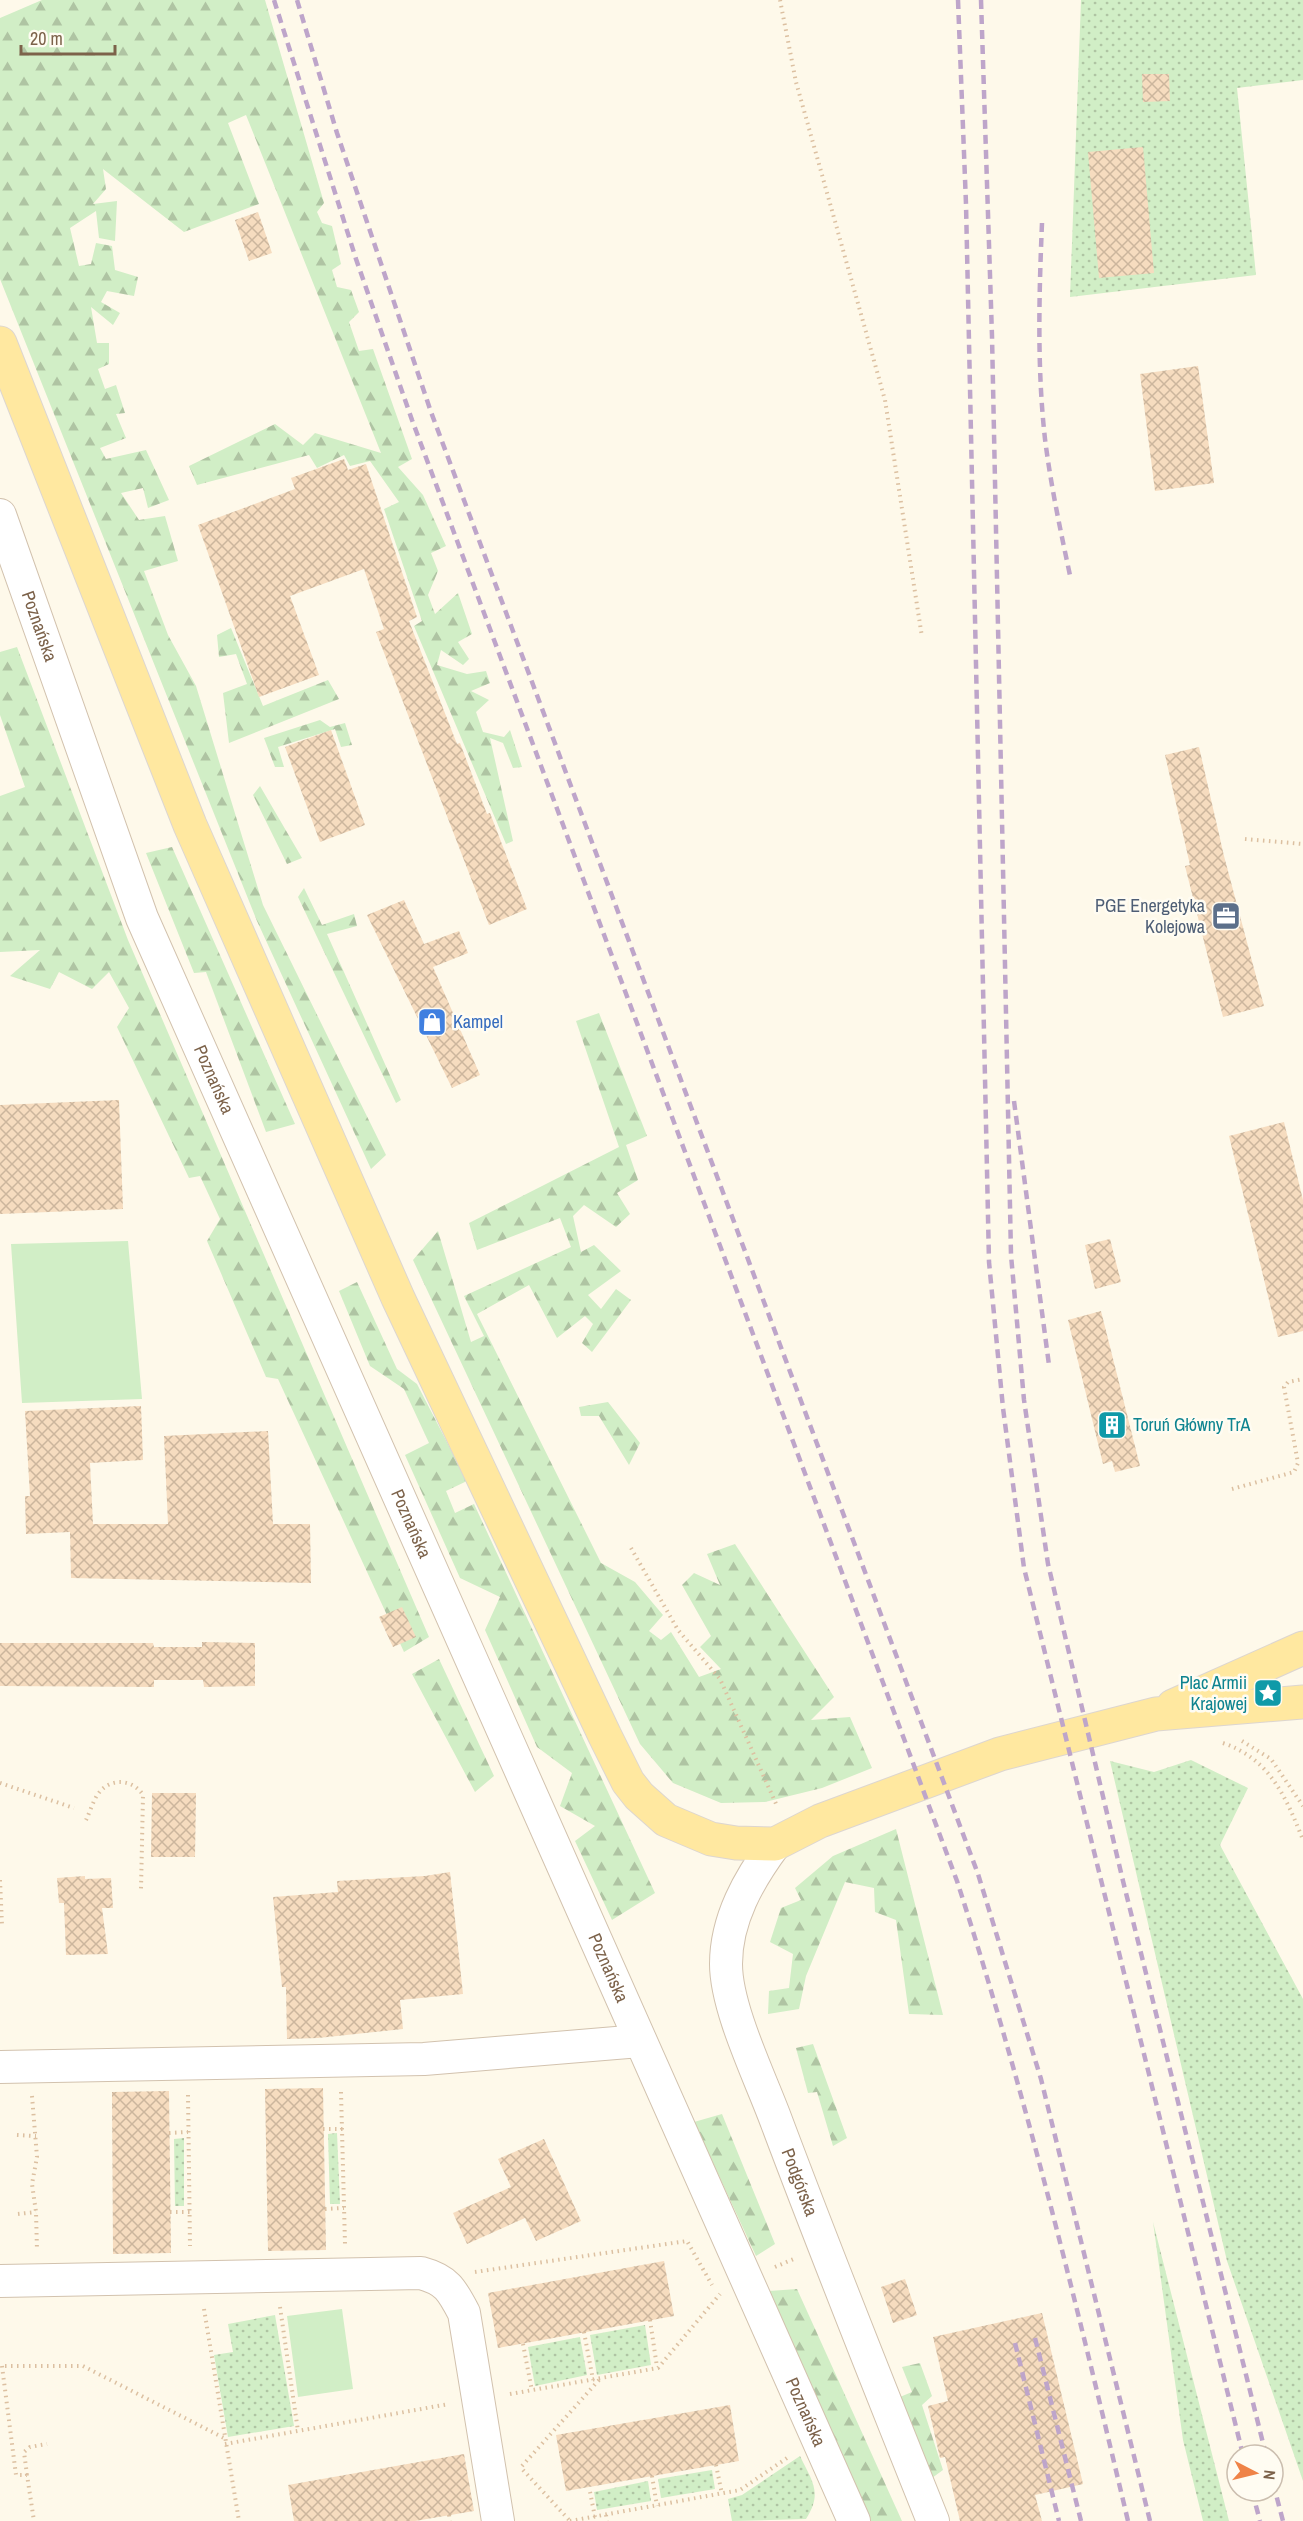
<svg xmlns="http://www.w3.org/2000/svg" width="1303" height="2521" font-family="'Archivo Narrow',sans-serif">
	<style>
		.grass { fill: url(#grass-dots) }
		.forest { fill: url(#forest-firs) }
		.pitch { fill: #d1eec6 }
		.building { fill: url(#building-cross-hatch) }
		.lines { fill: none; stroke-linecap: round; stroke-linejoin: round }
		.minor-casing { stroke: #d2c2ae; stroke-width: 34 }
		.major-casing { stroke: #ddd6d0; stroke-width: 35 }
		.path { stroke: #dcc0a1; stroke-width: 4; stroke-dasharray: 1.5 4.5; stroke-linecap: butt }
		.minor { stroke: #fff; stroke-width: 32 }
		.major { stroke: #ffe8a0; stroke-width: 33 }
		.rail { stroke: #bea5ca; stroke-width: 4.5; stroke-dasharray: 9 6; stroke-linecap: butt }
		.labels { text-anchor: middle; stroke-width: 5; stroke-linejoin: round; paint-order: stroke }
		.street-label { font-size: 18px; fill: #7c624a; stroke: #fffcf2 }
		.service-label { font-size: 18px; fill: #4e5e75; stroke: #fffcf2; text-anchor: end }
		.shop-label { font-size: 18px; fill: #366cbe; stroke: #fffcf2; text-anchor: start }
		.culture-label { font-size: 18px; fill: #0d838f; stroke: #fffcf2; text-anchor: start }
	</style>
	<defs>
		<pattern id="grass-dots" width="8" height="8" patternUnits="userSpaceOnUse" patternTransform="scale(1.5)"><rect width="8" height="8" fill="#d1eec6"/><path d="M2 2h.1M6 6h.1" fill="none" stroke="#afc4a3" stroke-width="1.8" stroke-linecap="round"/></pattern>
		<pattern id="forest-firs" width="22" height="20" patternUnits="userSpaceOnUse" patternTransform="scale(1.5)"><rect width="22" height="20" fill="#d1eec6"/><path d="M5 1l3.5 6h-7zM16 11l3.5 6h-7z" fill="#afc4a3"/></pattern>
		<pattern id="building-cross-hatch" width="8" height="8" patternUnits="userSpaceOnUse" patternTransform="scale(1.5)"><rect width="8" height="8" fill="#f6dcbf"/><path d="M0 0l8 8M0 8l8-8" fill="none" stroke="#ccb69d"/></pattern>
	</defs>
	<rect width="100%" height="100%" fill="#fef9ea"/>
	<path class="grass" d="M1081,0h222v80l-66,8 19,187 -186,22z
		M1191,1760l57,28 -28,57 83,154v482l-76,-220 -117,-500 44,11z
		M337,2133l3,71h-10l-2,-70z
		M184,2138v68h-9l-1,-67z
		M1153,2222l76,299h-26l-20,-81z
		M275,2315l19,111 -66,11 -14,-82 19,-3 -5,-28z
		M645,2325l6,40 -54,10 -7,-40z
		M580,2337l7,38 -52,11 -7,-39z
		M800,2456c12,25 23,37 6,63l-74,2 -4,-22 14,-4z
		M712,2470l3,19 -54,9 -3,-19z
		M648,2481l3,20 -54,9 -3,-18z"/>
	<path class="forest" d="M42,0h223l59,203 -7,9 5,11 10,3 9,38 -9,6 5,17 14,3 8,22 -10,10 10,29 14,-2 39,110 -14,8 25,28 23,51 -15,7 7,18 -10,24 7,19 23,-21 14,41 -14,8 11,17 -6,6 -22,-15 -4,15 30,9 19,-3 4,12 -19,8 18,9 -13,12 7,20 21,5 6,-7 12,37 -9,1 -10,-25 -13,-5 23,103 -7,3 -92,-218 8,-5 -38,-112 15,-7 -29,-41 -20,5 -6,-11 -27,13 -8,-13 -112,30 -8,-19 86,-42 28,21 12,-12 66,20 -135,-338 -18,8 31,81 -75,28 -81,-63 3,20 -13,15 24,-3 -2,40 -16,-3 -3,-27 -26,17 9,38 12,-2 5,-21 16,3 3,24 23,7 -4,19 -27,-5 -6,11 19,11 -7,12 -22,-18 6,36h12v21l-11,5 7,20 11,-4 9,28 -9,1 10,24 -26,10 6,11 40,-9 23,50 -21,8 -5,-20 -22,5 18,27 26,-4 13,45 -34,10 24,64 28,51 67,219 123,250 -15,14 -114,-248 -257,-642v-261z
		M231,628l32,78 65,-26 11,19 -110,44 -6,-50 24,-9 -11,-30 -17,3 -2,-22z
		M17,647l111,293 301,697 -25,15 -126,-273 -12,-2 -59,-136 13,-22 -20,-43 -11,2 -72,-151 12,-19 -20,-36 -17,17 -33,-17 -9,17 -40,-13 30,-26 -40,2v-156l25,-9 -25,-72v-63z
		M320,720l10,7 15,-4 7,22 -11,2 -6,-18 -57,18 6,20h-9l-11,-29z
		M260,786l42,72 -15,6 -34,-69z
		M172,847l123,277 -29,8 -60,-160 -12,1 -48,-120z
		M304,888l18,37 32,-11 3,12 -30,8 74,166 -5,3 -98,-206z
		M599,1013l48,123 -21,9 12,35 -21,13 13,21 -14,13 -32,-22 -11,11 8,36 13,-7 27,26 -33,24 13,14 15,-20 15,11 -39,52 -10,-9 11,-19 -8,-8 -28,22 -28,-53 -52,29 124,249 34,19 28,33 -14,16 12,9 10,-8 28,45 22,-8 -21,-22 11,-11 -29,-51 12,-12 26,12 -13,-31 28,-10 99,153 -23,23 39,-3 22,51 -50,20 -57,14 -44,1 -48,-20 -33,-39 -227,-484 25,-29 33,111 13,-6 -20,-40 107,-49 -11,-29 -83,32 -8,-27 150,-76 -43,-126z
		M357,1282l40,87 20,15 50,97 -21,10 9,22 19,-9 181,389 -43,27 -37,-79 20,-15 -35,-20 12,-33 -35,-26 -52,-117 15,-33 -40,-19 -55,-123 24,-12 -25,-54 -34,-23 -31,-75z
		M608,1402l32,41 -11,22 -30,-49h-18l-2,-9z
		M439,1659l55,117 -19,16 -63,-118z
		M896,1829l47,186 -34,-1 -13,-94 -21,-8 -1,-24 -29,-6 -39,94 -7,33 -31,5 1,-23 20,-3 4,-34 -23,-12 11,-34 20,-8 -6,-12 38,-32z
		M813,2044l34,94 -14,8 -16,-54 -9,1 -12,-45z
		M722,2114l53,130 -19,12 -62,-134z
		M797,2289l105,232h-31l-102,-230z
		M920,2363l12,33 -10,9 21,65 -18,13 -30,-84 17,-7 -10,-25z"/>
	<path class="pitch" d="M128,1241l14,158 -120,4 -11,-159z
		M342,2309l11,80 -55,8 -11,-81z"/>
	<path class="building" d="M1142,74h27l1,27 -27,1z
		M1143,147l11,126 -55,5 -11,-126z
		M258,212l14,41 -23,8 -14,-41z
		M1198,366l16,117 -59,8 -15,-117z
		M344,459l4,11 18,-6 51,153 -8,4 48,123 3,-1 27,71 3,-1 37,96 -38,16 -113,-293 8,-3 -20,-60 -74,27 29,79 -60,22 -61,-172 97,-36 -4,-11z
		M331,730l34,95 -45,17 -35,-95z
		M1199,747l25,109 40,150 -41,11 -38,-151 5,-1 -25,-110z
		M404,900l20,44 35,-13 9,22 -35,14 47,108 -28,13 -85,-173z
		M119,1100l4,109 -123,5v-109z
		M1284,1122l19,78v131l-25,6 -49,-201z
		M1110,1239l11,43 -26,7 -10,-44z
		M1101,1311l39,155 -25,6 -3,-11 -9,3 -35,-144z
		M141,1406l2,54 -53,3 3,61h75l-4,-88 104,-5 5,93h37l1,59 -240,-5 -1,-46 -44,2 -1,-38h5l-5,-85z
		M402,1607l14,30 -23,10 -14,-30z
		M202,1642l53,1v43l-51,1 -1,-7h-49v7l-154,-1v-43h153l1,4h48z
		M152,1793h44l-1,64h-44z
		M450,1872l13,122 -63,6 3,29 -85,9 -31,1 -1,-52h-4l-9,-90 65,-5 -1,-11 88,-5z
		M85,1876v3l26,-1 2,30h-11l6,46 -42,1 -2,-52h-5l-2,-25z
		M323,2088l3,162 -58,1 -3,-162z
		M169,2091l2,162 -58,1 -1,-162z
		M544,2139l37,82 -45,20 -11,-23 -58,26 -14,-31 58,-26 -13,-28z
		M664,2261l10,55 -176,32 -10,-55z
		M905,2279l12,36 -24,8 -12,-36z
		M1042,2313l41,171 -48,11 7,26h-82l-15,-64 -5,1 -12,-52 20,-5 -15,-64z
		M730,2405l9,56 -173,30 -10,-56z
		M464,2454l10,57 -59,10h-121l-6,-36z"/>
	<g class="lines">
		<g class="minor-casing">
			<g id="minor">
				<path id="s1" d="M0,515l142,403 712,1603"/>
				<path id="s2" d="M775,1844c-26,35 -49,75 -49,120 0,45 35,115 51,159 50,133 103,266 156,398"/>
				<path d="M0,2067l424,-8 216,-18"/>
				<path d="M0,2281l421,-8c26,7 31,17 43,40l34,208"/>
			</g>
		</g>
		<g class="major-casing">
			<path id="major" d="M0,343l190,482 208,473 207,438 23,46 11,14 27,24 45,19 25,4 39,1 45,-23 180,-67 156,-40 147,-12
				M1173,1706l130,-58"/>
		</g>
		<path class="path" d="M780,0l16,82 89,318 37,237
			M1245,839l58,5
			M1232,1489l62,-17 4,-9 -14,-76 4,-5 15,-3
			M631,1548l47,82 42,49 57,127
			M1242,1741l29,18 32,47
			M1223,1743c47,16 63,54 80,97
			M0,1783l74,25
			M86,1820c4,-8 7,-19 12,-26 12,-17 35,-15 45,1l-2,94
			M0,1880l2,45 -2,1
			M341,2092l4,152
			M188,2095l2,151
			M32,2096l5,61 -5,27 4,28 1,38
			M323,2129h20
			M169,2133l19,-1
			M17,2135l19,1
			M325,2209l19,-1
			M170,2212h20
			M18,2214l18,-2
			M775,2267l21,-9
			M475,2272l212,-31 25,44
			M280,2307l18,124
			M204,2309l35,212
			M650,2320l7,47
			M584,2332l9,48
			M523,2344l9,47
			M2,2366l14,109h11l7,46
			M5,2366h78l141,72
			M510,2394l148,-26 62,-74
			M225,2444l224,-40
			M716,2465l6,29
			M522,2466l77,-86
			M523,2470l47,51
			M27,2475l-3,-23 6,-5 17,-3
			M652,2476l5,30
			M590,2492l5,25
			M449,2515l1,6
			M606,2515l1,6
			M570,2521l170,-31 50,-34"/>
		<use href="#minor" class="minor"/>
		<use href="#major" class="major"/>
		<path class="rail" d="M274,0l82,259 56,161 545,1461c68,210 120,425 171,640
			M297,0l40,133 94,279 547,1462 63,205 109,442
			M958,0l8,204 23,1058 14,146 21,160 219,887
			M981,0l11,336 19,919 13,145 24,164 75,317 143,574
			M1042,223c-3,72 -5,145 3,216 6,48 16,94 26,141
			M1014,1101l35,264
			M1035,2338l46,183
			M1015,2343l44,178
			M1273,2483l10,38
			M1252,2491l8,30"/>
	</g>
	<defs>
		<g id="office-square" transform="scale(1.5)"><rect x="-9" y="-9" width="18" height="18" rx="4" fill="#5c6f8a" stroke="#fffcf2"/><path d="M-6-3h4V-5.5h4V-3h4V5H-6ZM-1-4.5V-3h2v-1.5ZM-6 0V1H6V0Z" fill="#fff"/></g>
		<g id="shop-square" transform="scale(1.5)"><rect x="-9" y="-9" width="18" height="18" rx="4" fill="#3f7fe0" stroke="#fffcf2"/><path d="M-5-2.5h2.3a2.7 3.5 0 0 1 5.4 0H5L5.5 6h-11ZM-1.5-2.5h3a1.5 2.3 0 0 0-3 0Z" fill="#fff"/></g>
		<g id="building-square" transform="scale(1.5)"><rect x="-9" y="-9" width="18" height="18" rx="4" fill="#0f9aa8" stroke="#fffcf2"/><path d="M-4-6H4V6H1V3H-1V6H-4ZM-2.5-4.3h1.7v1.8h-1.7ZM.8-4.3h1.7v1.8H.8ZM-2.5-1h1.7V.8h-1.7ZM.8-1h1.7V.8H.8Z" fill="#fff"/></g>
		<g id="sight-square" transform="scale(1.5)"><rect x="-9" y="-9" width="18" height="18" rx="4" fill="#0f9aa8" stroke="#fffcf2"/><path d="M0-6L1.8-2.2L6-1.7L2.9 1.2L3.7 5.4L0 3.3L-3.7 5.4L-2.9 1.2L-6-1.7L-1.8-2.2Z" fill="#fff"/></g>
	</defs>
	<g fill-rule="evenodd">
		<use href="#office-square" x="1226" y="916"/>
		<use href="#shop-square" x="432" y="1022"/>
		<use href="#building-square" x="1112" y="1425"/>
		<use href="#sight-square" x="1268" y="1693"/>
	</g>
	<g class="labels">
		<g class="street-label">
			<text dy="6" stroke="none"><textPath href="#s1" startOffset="118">Poznańska</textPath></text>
			<text dy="6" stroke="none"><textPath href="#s1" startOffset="604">Poznańska</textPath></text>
			<text dy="6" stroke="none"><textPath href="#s1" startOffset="1090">Poznańska</textPath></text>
			<text dy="6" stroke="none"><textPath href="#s1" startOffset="1576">Poznańska</textPath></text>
			<text dy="6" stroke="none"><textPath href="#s2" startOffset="363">Podgórska</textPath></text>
			<text dy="6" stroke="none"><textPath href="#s1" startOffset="2062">Poznańska</textPath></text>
		</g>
		<g class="service-label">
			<text x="1205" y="912">PGE Energetyka<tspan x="1205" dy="21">Kolejowa</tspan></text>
		</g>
		<g class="shop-label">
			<text x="453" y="1028">Kampel</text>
		</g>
		<g class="culture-label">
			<text x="1133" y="1431">Toruń Główny TrA</text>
			<text x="1247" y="1689" text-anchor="end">Plac Armii<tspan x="1247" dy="21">Krajowej</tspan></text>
		</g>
	</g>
	<g transform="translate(1255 2473) rotate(97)"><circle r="28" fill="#fffcf2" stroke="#cbbeaf" stroke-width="1.5"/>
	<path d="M0-4.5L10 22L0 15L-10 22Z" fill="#ef8347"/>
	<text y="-9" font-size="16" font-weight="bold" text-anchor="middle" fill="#7c624a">N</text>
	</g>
	<path d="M21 45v9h94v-9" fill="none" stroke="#7c624a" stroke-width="3"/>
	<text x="30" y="45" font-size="18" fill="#7c624a" stroke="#fffcf2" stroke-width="4.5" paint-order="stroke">20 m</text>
</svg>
